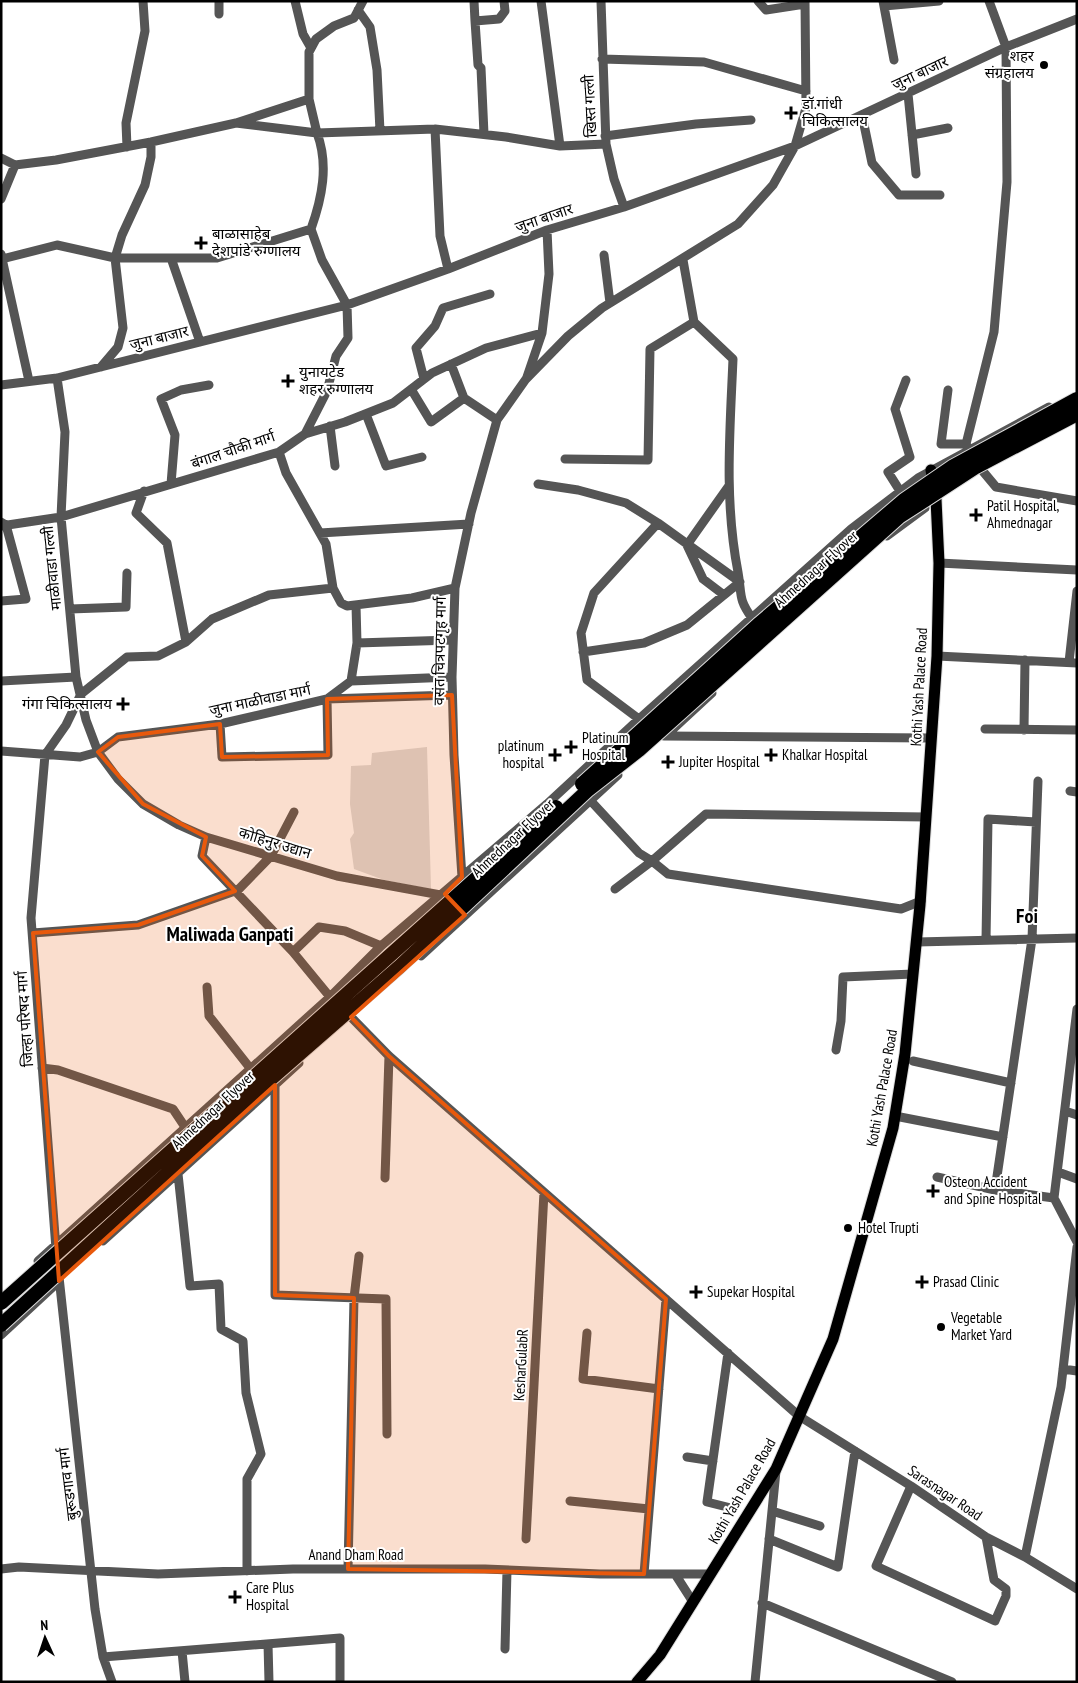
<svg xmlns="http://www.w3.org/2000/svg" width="1078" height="1683" font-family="'PT Sans Narrow','Noto Sans Devanagari',sans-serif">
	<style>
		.green { fill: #dcdcdc }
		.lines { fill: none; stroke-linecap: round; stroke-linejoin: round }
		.major-casing { stroke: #dbdbdb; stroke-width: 13 }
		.minor { stroke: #555; stroke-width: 9 }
		.major { stroke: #000; stroke-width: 11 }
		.highway-bridge-casing { stroke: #dbdbdb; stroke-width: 16; stroke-linecap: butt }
		.highway-bridge { stroke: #000; stroke-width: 14 }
		.marked { fill: #e8590c; fill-opacity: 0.2; stroke: #e8590c; stroke-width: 4; stroke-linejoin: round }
		.poi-dot { fill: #000; stroke: #fff; stroke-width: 2 }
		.labels { text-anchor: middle; stroke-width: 4; stroke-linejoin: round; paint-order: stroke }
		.poi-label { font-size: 15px; fill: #000; stroke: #fff; text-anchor: start }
		.street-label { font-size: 15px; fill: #000; stroke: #fff }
		.district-label { font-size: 20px; font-weight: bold; fill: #000; stroke: #fff }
	</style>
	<rect width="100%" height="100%" fill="#fff"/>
	<path class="green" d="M427,747l4,142 -47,-9 -30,-11 -4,-30 4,-6 -4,-29 1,-38 20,-1 1,-12z"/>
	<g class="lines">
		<g class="major-casing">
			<path id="major" d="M637,1682l23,-27 116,-186 57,-130 60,-211 12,-74 15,-149 17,-249 2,-93 -3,-64 -5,-29"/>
		</g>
		<path class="minor" d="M219,1v13
			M295,1l8,33 8,14
			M363,1l-9,17 -20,8 -18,13 -7,13v47l8,34 118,-4 71,8 54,9 46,-2
			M474,1l1,20
			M541,1l19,145
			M601,1l5,143 8,35 10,28
			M758,1l8,9 39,-6
			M883,1l11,59
			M989,1l17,46 1,135 -13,150 -28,112 15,25 15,18 81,14
			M884,6l55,-5
			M358,10l12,17 7,43 3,61
			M602,59l102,3 102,29
			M908,94l8,80
			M862,115l10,48 27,32h41
			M435,129l5,107 8,33
			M484,134l-3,-66 -3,-3 -3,-44 24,-2 6,-8 -1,-10
			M912,135l36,-7
			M605,136l91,-12 55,-4
			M127,147l-1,-24 19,-92 -2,-30
			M1,158l14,7 41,-5 95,-18 85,-19 73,-24
			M1,199l14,-34
			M1,254l28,127
			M604,255l6,48
			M171,258l29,84
			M2,259l55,-14 58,13h102l94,-29c11,-31 18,-64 6,-96l-81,-10
			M694,322l39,37c-3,72 -9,141 5,213 4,23 0,27 14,46
			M451,364l13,34 33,22
			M101,367l17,-20 5,-19 -8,-70 7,-23 23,-50 6,-28v-15
			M527,377l15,-44 7,-59 -2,-44
			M57,378l8,54 -4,85 15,160 10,43 12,32 20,27 25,25 36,21 27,12 131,39 109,20
			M424,379l-8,-31 19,-22 8,-18 47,-14
			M1,385l56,-7 290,-73 101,-36 99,-39 77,-23 171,-61 211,-99 71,-28
			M411,389l20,33 33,-24
			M948,390l-7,54h25
			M366,414l20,52 36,-9
			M330,426l5,40
			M305,434l22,-43 9,-35 12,-18 -1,-33 -25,-45 -11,-31
			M279,452l7,21 40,71 7,44 8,15 6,3 65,-8 43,-10
			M565,459l83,1 2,-111 44,-27 -11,-62
			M171,484l4,-49 -14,-36 20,-9 28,-5
			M538,484l40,6 48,13 32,20 82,59 -53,43 -43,18 -61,9
			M144,491l-8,22 31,30 19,99
			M900,491l-12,-19 22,-15 -15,-48 11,-29
			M1,526l60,-9 218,-65 26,-18 40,-12 48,-19 39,-30 54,-25 56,-15
			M320,533l149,-9
			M887,536l38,-28
			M939,563l138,7
			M724,595l-21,-16 -16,-34 41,-58
			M1,601l25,-2 -20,-74 -5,-3
			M70,609l56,-2 1,-34
			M357,643l95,-3
			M937,656l140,7
			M1069,662l8,-71
			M1,681l75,-4
			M351,681l101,-4
			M639,719l-52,-39 -6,-47 13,-40 64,-70
			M220,724l2,33 106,-2 -1,-56 125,-4
			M985,729l92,1
			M672,730l40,-37
			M1024,730l1,-70
			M664,736l267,2
			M1,751l79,6 18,-5 20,-15 102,-13 107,-25 24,-18 6,-38 -1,-38
			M1070,791l7,1
			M589,799l50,54 13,8 -37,28
			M206,837l-4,19 91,96 37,45
			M464,880l-2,-3 -8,-122 -2,-78 3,-89 16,-75 26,-93 29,-41 42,-43 34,-28 136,-84 35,-39 22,-39 11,-38 -1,-107
			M236,892l35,-36 23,-44
			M921,901l-20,8 -233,-35 -16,-13 54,-47 220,3
			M33,933l105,-8 97,-34
			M986,940l2,-121 48,3
			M917,942l160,-4
			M293,952l26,-25 26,4 36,15
			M421,956l197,-181
			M207,987l2,29 41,52
			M1077,1009l-23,189 23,44
			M351,1017l38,39 410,360 112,70 75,51 39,20 52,32
			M836,1050l5,-29 2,-44 70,-3
			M913,1061l98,22
			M42,1068l16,2 115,39 12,18
			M275,1085v210l111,4 1,135
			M1065,1111l12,4
			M895,1116l108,21
			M1058,1172l19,7
			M178,1174l12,112 29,-2 2,45 22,12 3,52 15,61 -14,25v92
			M937,1177l58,13 59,8
			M385,1178l4,-122
			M995,1190l37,-251 6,-158
			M103,1241l196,-178
			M56,1249l-25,-331 14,-163 21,-30 15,-31 46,-37 31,-1 28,-14 26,-23 57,-24 64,-7
			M38,1261l292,-264 51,-51 166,-142 92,-85 212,-190 67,-51 131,-71
			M59,1277l36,332 8,48 9,25
			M587,1333l-4,46 76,10
			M1,1335l54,-50
			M728,1353l-21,149 24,6
			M1063,1369l14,2
			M687,1457l26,4
			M911,1486l-35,80 119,55 11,-25v-7l-12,-9 -8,-43
			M570,1501l79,8
			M772,1511l48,15
			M526,1539l18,-347
			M769,1539l69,28 17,-116
			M1025,1557l36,-170 16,-140
			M1,1569l18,-2 139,7 135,-5h192l115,5h110
			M348,1569l6,-271 5,-42
			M644,1574l22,-275
			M675,1574l18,28
			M762,1603l190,79
			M268,1644l1,38
			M505,1649l2,-79
			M182,1651l3,31
			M103,1657l237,-19v44
			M755,1682l21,-211"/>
		<use href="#major" class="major"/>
		<g class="highway-bridge-casing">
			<path id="highway-bridge" d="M582,784l178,-161 144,-123 48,-33 125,-68
				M1,1303l555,-496
				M1,1325l264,-241 134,-117 189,-177 51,-40 260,-233 77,-50 101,-53"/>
		</g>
		<use href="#highway-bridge" class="highway-bridge"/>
	</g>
	<path class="marked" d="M452,695l10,182 -17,17 20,21 -114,102 38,39 277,243 -22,275 -296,-5 6,-271 -79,-3v-210l-216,196 -26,-348 105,-8 97,-34 -33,-35 4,-19 -63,-33 -45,-52 20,-15 102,-13 2,33 106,-2 -1,-56z"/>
	<g class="poi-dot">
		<circle cx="1044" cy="65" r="5"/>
		<path d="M788.5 105.5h5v5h5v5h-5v5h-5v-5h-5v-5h5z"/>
		<path d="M198.5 235.5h5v5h5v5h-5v5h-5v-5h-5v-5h5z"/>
		<path d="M285.5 373.5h5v5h5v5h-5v5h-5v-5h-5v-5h5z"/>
		<path d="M973.5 507.5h5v5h5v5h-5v5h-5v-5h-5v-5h5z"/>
		<path d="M120.5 696.5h5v5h5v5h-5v5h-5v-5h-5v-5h5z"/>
		<path d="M568.5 739.5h5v5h5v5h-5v5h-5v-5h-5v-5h5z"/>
		<path d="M552.5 747.5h5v5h5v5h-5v5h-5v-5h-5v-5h5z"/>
		<path d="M768.5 747.5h5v5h5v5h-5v5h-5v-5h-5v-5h5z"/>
		<path d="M665.5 754.5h5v5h5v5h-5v5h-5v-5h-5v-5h5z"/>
		<path d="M930.5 1183.5h5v5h5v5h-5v5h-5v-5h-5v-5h5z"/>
		<circle cx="848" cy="1228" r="5"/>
		<path d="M919.5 1274.5h5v5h5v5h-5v5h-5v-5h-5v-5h5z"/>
		<path d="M693.5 1284.5h5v5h5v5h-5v5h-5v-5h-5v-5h5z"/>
		<circle cx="941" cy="1327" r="5"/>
		<path d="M232.5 1589.5h5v5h5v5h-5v5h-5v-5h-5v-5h5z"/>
	</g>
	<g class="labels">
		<g class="poi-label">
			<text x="1034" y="61" text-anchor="end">शहर<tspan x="1034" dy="17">संग्रहालय</tspan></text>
			<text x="802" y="109">डॉ.गांधी<tspan x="802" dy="17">चिकित्सालय</tspan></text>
			<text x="212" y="239">बाळासाहेब<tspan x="212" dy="17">देशपांडे रुग्णालय</tspan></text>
			<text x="299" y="377">युनायटेड<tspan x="299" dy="17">शहर रुग्णालय</tspan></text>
			<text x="987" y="511">Patil Hospital,<tspan x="987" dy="17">Ahmednagar</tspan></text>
			<text x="112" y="709" text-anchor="end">गंगा चिकित्सालय</text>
			<text x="582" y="743">Platinum<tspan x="582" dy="17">Hospital</tspan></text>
			<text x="544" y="751" text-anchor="end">platinum<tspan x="544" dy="17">hospital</tspan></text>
			<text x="782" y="760">Khalkar Hospital</text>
			<text x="679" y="767">Jupiter Hospital</text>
			<text x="944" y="1187">Osteon Accident<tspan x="944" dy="17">and Spine Hospital</tspan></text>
			<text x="858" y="1233">Hotel Trupti</text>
			<text x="933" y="1287">Prasad Clinic</text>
			<text x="707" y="1297">Supekar Hospital</text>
			<text x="951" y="1323">Vegetable<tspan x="951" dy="17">Market Yard</tspan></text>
			<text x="246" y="1593">Care Plus<tspan x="246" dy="17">Hospital</tspan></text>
		</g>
		<g class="street-label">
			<text transform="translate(920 73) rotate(-25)" y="5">जुना बाजार</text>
			<text transform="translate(590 106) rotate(-93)" y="5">खिस्त गल्ली</text>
			<text transform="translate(544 218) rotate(-19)" y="5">जुना बाजार</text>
			<text transform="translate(159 338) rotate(-14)" y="5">जुना बाजार</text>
			<text transform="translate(233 450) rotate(-19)" y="5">बंगाल चौकी मार्ग</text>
			<text transform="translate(52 568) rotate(-96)" y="5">माळीवाडा गल्ली</text>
			<text transform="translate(816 569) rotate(-42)" y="5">Ahmednagar Flyover</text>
			<text transform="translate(440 651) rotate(-89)" y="5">वसंत चित्रपटगृह मार्ग</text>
			<text transform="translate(919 687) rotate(-87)" y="5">Kothi Yash Palace Road</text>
			<text transform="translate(260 700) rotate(-12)" y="5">जुना माळीवाडा मार्ग</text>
			<text transform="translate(513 838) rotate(-43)" y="5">Ahmednagar Flyover</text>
			<text transform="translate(275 843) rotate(17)" y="5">कोहिनुर उद्यान</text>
			<text transform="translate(25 1019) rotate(-94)" y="5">जिल्हा परिषद मार्ग</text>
			<text transform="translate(882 1088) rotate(-80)" y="5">Kothi Yash Palace Road</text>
			<text transform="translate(213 1110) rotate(-43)" y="5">Ahmednagar Flyover</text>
			<text transform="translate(521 1365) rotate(-87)" y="5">KesharGulabR</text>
			<text transform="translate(68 1484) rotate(-97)" y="5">बुरूडगाव मार्ग</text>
			<text transform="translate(742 1491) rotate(-60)" y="5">Kothi Yash Palace Road</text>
			<text transform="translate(945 1493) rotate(34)" y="5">Sarasnagar Road</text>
			<text x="356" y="1560">Anand Dham Road</text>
		</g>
		<g class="district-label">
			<text x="1027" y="923">Foi</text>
			<text x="230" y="941">Maliwada Ganpati</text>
		</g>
	</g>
	<rect width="1078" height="1683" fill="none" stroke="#000000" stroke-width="5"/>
	<g transform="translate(45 1638) rotate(357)" stroke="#ffffff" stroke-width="4" paint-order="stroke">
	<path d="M0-4L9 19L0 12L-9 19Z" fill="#000000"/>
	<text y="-8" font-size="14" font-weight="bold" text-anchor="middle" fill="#000000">N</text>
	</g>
</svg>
